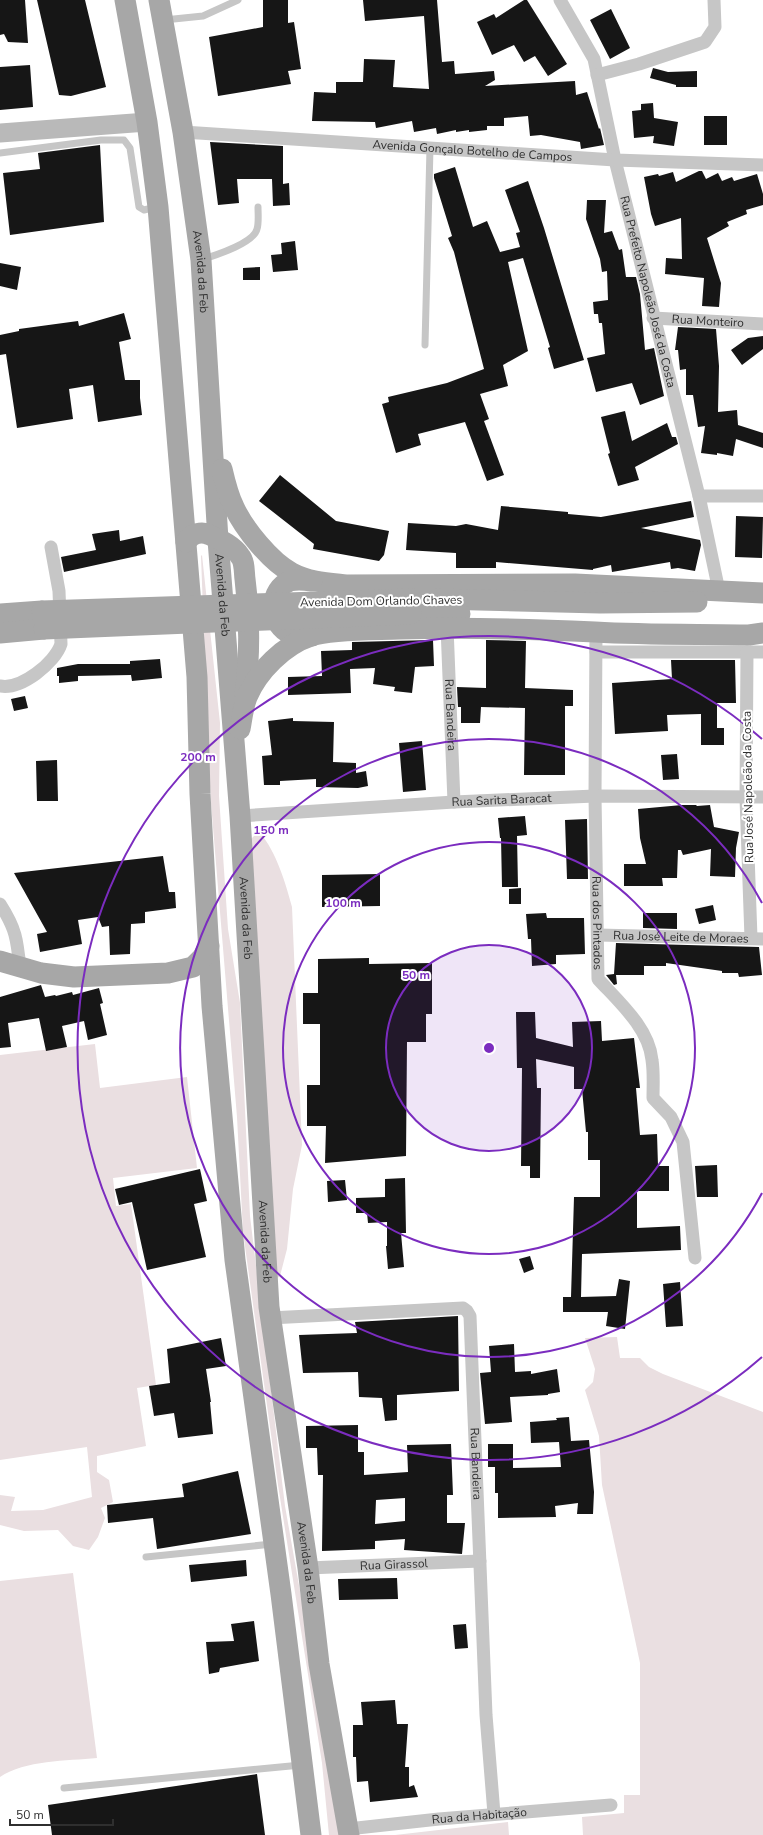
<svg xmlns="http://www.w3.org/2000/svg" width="763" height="1835" font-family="'Nunito Sans',sans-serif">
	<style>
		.green { fill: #eadfe1 }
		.building { fill: #161616; fill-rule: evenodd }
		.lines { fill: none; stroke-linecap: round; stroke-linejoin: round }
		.lane { stroke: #c6c6c6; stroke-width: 7 }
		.street { stroke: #c6c6c6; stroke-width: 13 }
		.secondary { stroke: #b9b9b9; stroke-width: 19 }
		.primary { stroke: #a7a7a7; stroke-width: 21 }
		.primary-bridge { stroke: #a7a7a7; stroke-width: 21 }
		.ring { fill: none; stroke: #7b2cbf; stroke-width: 2 }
		.labels { text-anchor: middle; stroke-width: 4; stroke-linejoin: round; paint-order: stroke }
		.street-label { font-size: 12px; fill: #2f2f2f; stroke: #fff }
		.centre { fill: #7b2cbf; stroke: #fff; stroke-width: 2 }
		.ring-label { font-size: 12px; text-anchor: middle; font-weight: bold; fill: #7b2cbf; stroke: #fff; stroke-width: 4; stroke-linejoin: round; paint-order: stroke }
	</style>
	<rect width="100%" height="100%" fill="#fff"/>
	<path class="green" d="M202,555l18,168 -1,73 9,133 12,74 10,213 35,290 58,329h-14l-7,-72 -44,-278 -35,-253 -6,-115 -26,-314 -8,-134 1,-32 -3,-81z
		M260,833c16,18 26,51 32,74l10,238 -9,44 -6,60 -7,27 -5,4 -25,-440 6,-6z
		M95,1044l5,44 87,-11 10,91 -84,10 3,28 15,-2 25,181 -19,3 9,58 -49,10v16l12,8 4,22 -12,6 4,10 -7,19 -9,13 -16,-4 -15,-16 -34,1 -24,-6v-30l15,2 -4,14 32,-1 49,-13 -5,-50 -87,13v-405z
		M617,1337l3,21h20l9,9 14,7 100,38v423h-180l-1,-18 42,-4v-18h16v-132l-38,-178 -3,-49 -14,-46 8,-8 2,-13 -10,-31z
		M73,1573l24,185c-30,3 -72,2 -97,19v-196z
		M508,1822l1,13h-114z"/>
	<path class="building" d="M0,0h25l3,43 -20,-1 -4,-8 -4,1z
		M37,0h48l21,87 -35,9 -12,-1z
		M263,0h25v23l6,-1 7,47 -13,2 3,13 -73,12 -9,-59 54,-10z
		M363,0h74l5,62 12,-1 1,13 39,-3 1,9 -10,6 90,-5 1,14 11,-3 12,37 1,-1 4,17 -23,4 -1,-7 -39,-7 -11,1 -2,-20 -24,2v8h-17v4l-18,2v-2l-13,2v-2l-19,4 -1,-6 -22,4 -2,-11 -36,7 -1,-6 -63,-1 2,-29 22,1v-11h27l1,-23 31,1 -2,27 36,2 -5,-73 -59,5z
		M524,0h3l40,64 -19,12 -13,-20 -11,6 -10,-17 -22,10 -15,-33 17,-8 2,4z
		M611,9l19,39 -20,11 -20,-39z
		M30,65l3,42 -33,3v-43z
		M653,68l15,4 29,-1v16h-21v-2l-26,-7z
		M653,103l1,15 24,4 -4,24 -21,-3 1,-7 -20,2 -2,-27 9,-1v-6z
		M704,116h23v29h-23z
		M210,142l73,4v38l6,-1 1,22 -17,1 -1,-27h-35l2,24 -21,2z
		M100,145l4,77 -94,13 -7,-62 37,-4 -2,-16z
		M455,167l18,60 14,-6 13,31 20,-5 -4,-14 4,-1 -15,-42 23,-9 16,47 40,132 -30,9 -6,-21 2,-1 -27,-89 -15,4 20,89 -25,14 5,21 -28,8 9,25 -5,2 20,54 -17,6 -22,-59 -47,12 3,11 -25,8 -14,-49 7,-2 -1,-5 59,-14 37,-14 -30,-117 -6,-14 4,-2 -18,-58v-4z
		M699,171h3l4,8 12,-6 4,8 10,-4 2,4 23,-7 6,20v11l-17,5 1,4 -20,8 2,4 -22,12 14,45 -2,24 -17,-1 2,-28 -39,-4 1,-16 16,1 -1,-41 -26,8 -4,-12 -7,-37 14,-3 1,2 14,-4 3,10z
		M587,200h19l-2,33 8,-2 7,19 3,-1 4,28h10l4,17 5,56 9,-2 10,48 -24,9 -8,-22 -36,9 -9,-34 18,-4 -3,-31h-3l-1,-9h-4l-1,-12 15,-2 -1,-29 -5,1 -2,-13 -14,-40z
		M295,241l3,29 -25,2 -2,-17 11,-1 -1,-11z
		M0,263l21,4 -4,23 -17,-4z
		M260,267v13h-17v-12z
		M124,313l7,26 -12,3 6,38h15v18l2,17 -44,7 -5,-37 -24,4 4,30 -56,9 -11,-74 -6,1v-20l19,-4v-2l59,-8 1,5z
		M678,327l38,2 3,37 -1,46 19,-2 1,15 25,8v15l-27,-9 -3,17 -16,-3v2l-16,-2 4,-27 -7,1 -5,-32h-7v-26l-6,1 -2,-20h-3z
		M763,336v13l-21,16 -11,-15 17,-12z
		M625,411l7,30 35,-18 5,14h4l2,7 -43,23 4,13 -21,6 -10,-32 2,-1 -9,-36z
		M280,475l56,46 53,10 -5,24 -5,6 -66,-12 1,-5 -55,-43z
		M691,501l3,16 -53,11 59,12 1,5 -6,26 -17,-3 -7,1 -1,-7 -58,10 -1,-7 -18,4v1l-97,-8v6h-40v-15l-50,-3 2,-27 48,3 10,-2 32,6 3,-24 67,6v2l33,3z
		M736,516l27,1 -1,41 -27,-1z
		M119,530l1,11 23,-5 3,18 -82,18 -3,-15 35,-7 -4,-16z
		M433,640l1,26 -19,1 -3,26 -18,-2 1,-4 -22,-3 2,-16 -25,1 1,24 -63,2v-18l34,-1 -1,-25 31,-1v-8z
		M486,640l40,1 -1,47 48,2v16h-8v69h-41l1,-67 -44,-1 -1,16h-19v-16h-3l-1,-20 29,1z
		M160,659l2,19 -30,3 -1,-6 -53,1v5l-19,2v-7h-2v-8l21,-4h52v-3z
		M671,660h64l1,43h-19v25h7v17h-23v-31l-34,1 1,16 -53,3 -3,-51 60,-4z
		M25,696l3,12 -14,3 -3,-12z
		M293,718v3l41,1 -1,40 23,1v10l10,-2 2,15 -10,2 -42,-1v-8l-36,2v4h-16l-2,-29 10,-1 -4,-34z
		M422,741l4,49 -23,2 -4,-49z
		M677,754l2,25 -16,1 -2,-25z
		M57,760l1,41h-21l-1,-40z
		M682,805h14l1,1 13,-1 4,22 25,5 -3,16 -1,29 -25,-1 1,-27 -28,6 -2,-5h-3l-1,28h-15l1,8h-39v-22h22l-6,-26 -2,-29z
		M525,816l2,19 -10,1 1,51h-16l-1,-49h-1l-2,-20z
		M587,819l1,60h-21l-2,-59z
		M163,856l6,36h6l1,16 -31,4v11l-14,1 -1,30 -20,1 -1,-29 -7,1 -4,-10 -20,3 4,24 -42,8 -3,-18 10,-2 -33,-59z
		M380,874v32l-58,1v-32z
		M521,888v16h-12v-15z
		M713,905l3,15 -17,4 -4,-15z
		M546,913l1,5h37l1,36 -29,1v9l-24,2 -1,-27h-3l-2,-25z
		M643,913h34v16l-34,-1z
		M616,943l143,4 3,28 -23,2 -1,-4h-16v-2l-56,-8v3h-22v9h-28l1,9 -3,1 -8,-10 8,-1z
		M369,958v6l63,-1v51h-6v28h-19l-1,114 -81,7 1,-37h-19v-41h13v-61h-17v-31h15v-34z
		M41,985l4,12 10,-2 1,1 16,-4 1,3 26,-7 4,15 -3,1 7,31 -19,5 -4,-19 -22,5 5,21 -21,4 -7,-33 -31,5 3,24 -11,1v-51z
		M516,1012h19l1,26 37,9 -1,-25 29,-1 1,20 32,-3 6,50h-4l4,47 17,-1 1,32h11v25h-32v37l43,-2 1,24 -99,4 -1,43 35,-1 3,-17 11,2 -5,48 -19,-3 2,-14h-45v-15h8l3,-100h26v-37h-12v-28h-2l-4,-43h-8v-22l-38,-8 1,29h4l-1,90h-10v-12h-9l1,-98h-5z
		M717,1165l1,32h-21l-2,-31z
		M200,1169l7,32 -13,3 12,53 -59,13 -15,-68 -13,3 -4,-16z
		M405,1178l1,55h-5l3,34 -16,2 -2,-23h1v-24l-19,1 -1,-10h-11v-15l29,-1v-18z
		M345,1180l2,20 -19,2 -1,-21z
		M530,1256l4,13 -10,4 -5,-14z
		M680,1282l3,44 -17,1 -3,-43z
		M458,1316l1,75 -62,4v25l-12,1 -3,-23 -23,-1 -1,-25 -55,1 -4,-38 58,-2 -2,-11z
		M221,1338l5,28 -20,3 5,33h-1l3,32 -35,4 -4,-25 -20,3 -5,-30 21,-3 -3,-34z
		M514,1344l1,28 16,-1v3l26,-5 3,23 -12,2v1l-38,2 2,25 -27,2 -5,-51 11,-1 -2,-26z
		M569,1417l2,24 18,-1 5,52 -1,22h-16l1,-11 -23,3 1,11 -58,1v-25h-3v-26h-7v-23h25v24l48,-1 -2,-25 -28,1 -1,-21 27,-2 -1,-2z
		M358,1425v27h6v23l44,-3 -1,-27 44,-1 2,51h-6v28h18l-3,31 -58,-4 1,-11 -30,2v8l-53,2 1,-76h-5l-1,-27h-11v-22zM405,1498v23l-30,3 1,-24z
		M238,1471l13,63 -94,15 -4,-31 -45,5 -1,-18 77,-8 -2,-13z
		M246,1560l1,16 -56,6 -2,-17z
		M397,1578l1,21 -59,1 -1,-21z
		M254,1621l5,40 -39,7 -1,4 -10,2 -3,-32 28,-1 -3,-17z
		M466,1624l2,24 -13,1 -2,-24z
		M395,1700l2,24h11l-3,43h4v20l5,-2 4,12 -48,5 -2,-21 -11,1 -1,-25h-3v-32h10l-2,-23z
		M257,1774l8,61h-213l-4,-30z"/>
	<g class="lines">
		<path class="lane" d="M164,20l39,-4 35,-16
			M0,153l101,-13h23l6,8 9,59 5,3 12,-3
			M204,259c12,-4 50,-16 53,-30 2,-6 1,-15 1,-22
			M425,345l5,-197
			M146,1557l126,-13
			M64,1788l237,-23"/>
		<g class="street">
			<path id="s1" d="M560,0l34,59 21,101 84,336 20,95"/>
			<path d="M597,75l42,-11 66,-22 10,-15 -1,-27"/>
			<path id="s2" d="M183,132l432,28 148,5"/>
			<path id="s3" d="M653,318l110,6"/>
			<path d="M699,496h64"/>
			<path id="s4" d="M447,627l7,175"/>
			<path id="s5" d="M596,633l-1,163 3,183c21,23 51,49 54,81 2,13 1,26 1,38l18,19 12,25 12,116"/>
			<path d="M596,652h151"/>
			<path d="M0,686c21,4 55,-23 61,-42l-2,-53 -8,-44"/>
			<path id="s6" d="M240,816l214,-14 141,-6 168,1"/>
			<path d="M0,904c16,25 17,35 20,64"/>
			<path id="s7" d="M598,935l165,4"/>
			<path d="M751,938l-5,-140 1,-146h16"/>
			<path id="s8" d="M270,1318l193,-10 4,3 3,5 16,399 8,99"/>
			<path id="s9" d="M308,1568l172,-7"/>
			<path id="s10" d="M348,1829l91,-10 172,-14"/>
		</g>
		<path class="secondary" d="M0,133l147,-11"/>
		<g class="primary">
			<path d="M125,0l22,122 11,85 39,470 3,117 12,212 23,254 46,334 30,241"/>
			<path id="s11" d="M159,0l24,132 18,128 17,280 22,276 29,491 39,261 11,96 30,171"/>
			<path d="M222,469c3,13 6,26 12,38 10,22 37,55 58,66 17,9 36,10 54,12l229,-1 188,9"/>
			<path d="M186,542c6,-9 16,-11 24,-7 11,5 24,11 30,21 5,6 4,16 5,23 5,40 5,77 0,116"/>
			<path d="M312,581c-7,-1 -15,-2 -22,0 -21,8 -21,40 -3,51 7,4 17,3 25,4"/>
			<path d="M437,599l163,4 97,-1"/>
			<path d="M0,614l42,-3"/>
			<path d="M411,614h49"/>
			<path d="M0,633l44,-4"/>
			<path d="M240,729c2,-10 3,-22 7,-32 11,-26 37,-52 64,-61 21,-7 64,-6 88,-7 65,-2 130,0 196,3 51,3 103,2 154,3l14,-2"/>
			<path d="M0,961l41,12 33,4 94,-4 25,-6 9,-9 7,-12"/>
		</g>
		<path class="primary-bridge" d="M42,611l370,-12
			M44,629l367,-15"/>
	</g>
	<circle cx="489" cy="1048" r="103" fill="#7b2cbf" fill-opacity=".12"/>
	<g class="ring">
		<circle cx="489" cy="1048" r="103"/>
		<circle cx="489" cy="1048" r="206"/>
		<path d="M762 1193A309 309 0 1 1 762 903"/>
		<path d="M762 1357A412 412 0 1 1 762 739"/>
	</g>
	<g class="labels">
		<g class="street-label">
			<text dy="4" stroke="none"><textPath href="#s2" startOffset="290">Avenida Gonçalo Botelho de Campos</textPath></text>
			<text dy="4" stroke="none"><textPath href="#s11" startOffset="275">Avenida da Feb</textPath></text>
			<text dy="4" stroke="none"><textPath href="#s1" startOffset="307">Rua Prefeito Napoleão José da Costa</textPath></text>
			<text dy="4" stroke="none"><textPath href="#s3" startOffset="55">Rua Monteiro</textPath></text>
			<text dy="4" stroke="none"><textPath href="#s11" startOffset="599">Avenida da Feb</textPath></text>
			<text transform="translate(381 601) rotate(-1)" y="4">Avenida Dom Orlando Chaves</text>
			<text dy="4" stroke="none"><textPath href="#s4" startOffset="88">Rua Bandeira</textPath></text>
			<text transform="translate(748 787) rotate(-91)" y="4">Rua José Napoleão da Costa</text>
			<text dy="4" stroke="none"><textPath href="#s6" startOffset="262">Rua Sarita Baracat</textPath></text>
			<text dy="4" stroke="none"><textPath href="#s11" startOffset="923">Avenida da Feb</textPath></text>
			<text dy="4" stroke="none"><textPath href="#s5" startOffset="290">Rua dos Pintados</textPath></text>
			<text dy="4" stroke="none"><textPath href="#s7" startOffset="83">Rua José Leite de Moraes</textPath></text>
			<text dy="4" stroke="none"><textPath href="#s11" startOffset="1247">Avenida da Feb</textPath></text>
			<text dy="4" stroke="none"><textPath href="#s8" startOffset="352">Rua Bandeira</textPath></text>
			<text dy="4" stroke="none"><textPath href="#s11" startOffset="1571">Avenida da Feb</textPath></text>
			<text dy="4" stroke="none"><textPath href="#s9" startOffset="86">Rua Girassol</textPath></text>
			<text dy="4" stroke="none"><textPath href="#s10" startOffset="132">Rua da Habitação</textPath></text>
		</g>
	</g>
	<circle cx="489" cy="1048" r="6" class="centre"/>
	<g class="ring-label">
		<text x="198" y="761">200 m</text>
		<text x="271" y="834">150 m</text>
		<text x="343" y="907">100 m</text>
		<text x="416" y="979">50 m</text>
	</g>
	<path d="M10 1819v6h103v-6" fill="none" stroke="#2f2f2f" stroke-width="2"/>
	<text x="16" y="1819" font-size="12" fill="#2f2f2f" stroke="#ffffff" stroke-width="3" paint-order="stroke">50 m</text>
</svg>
